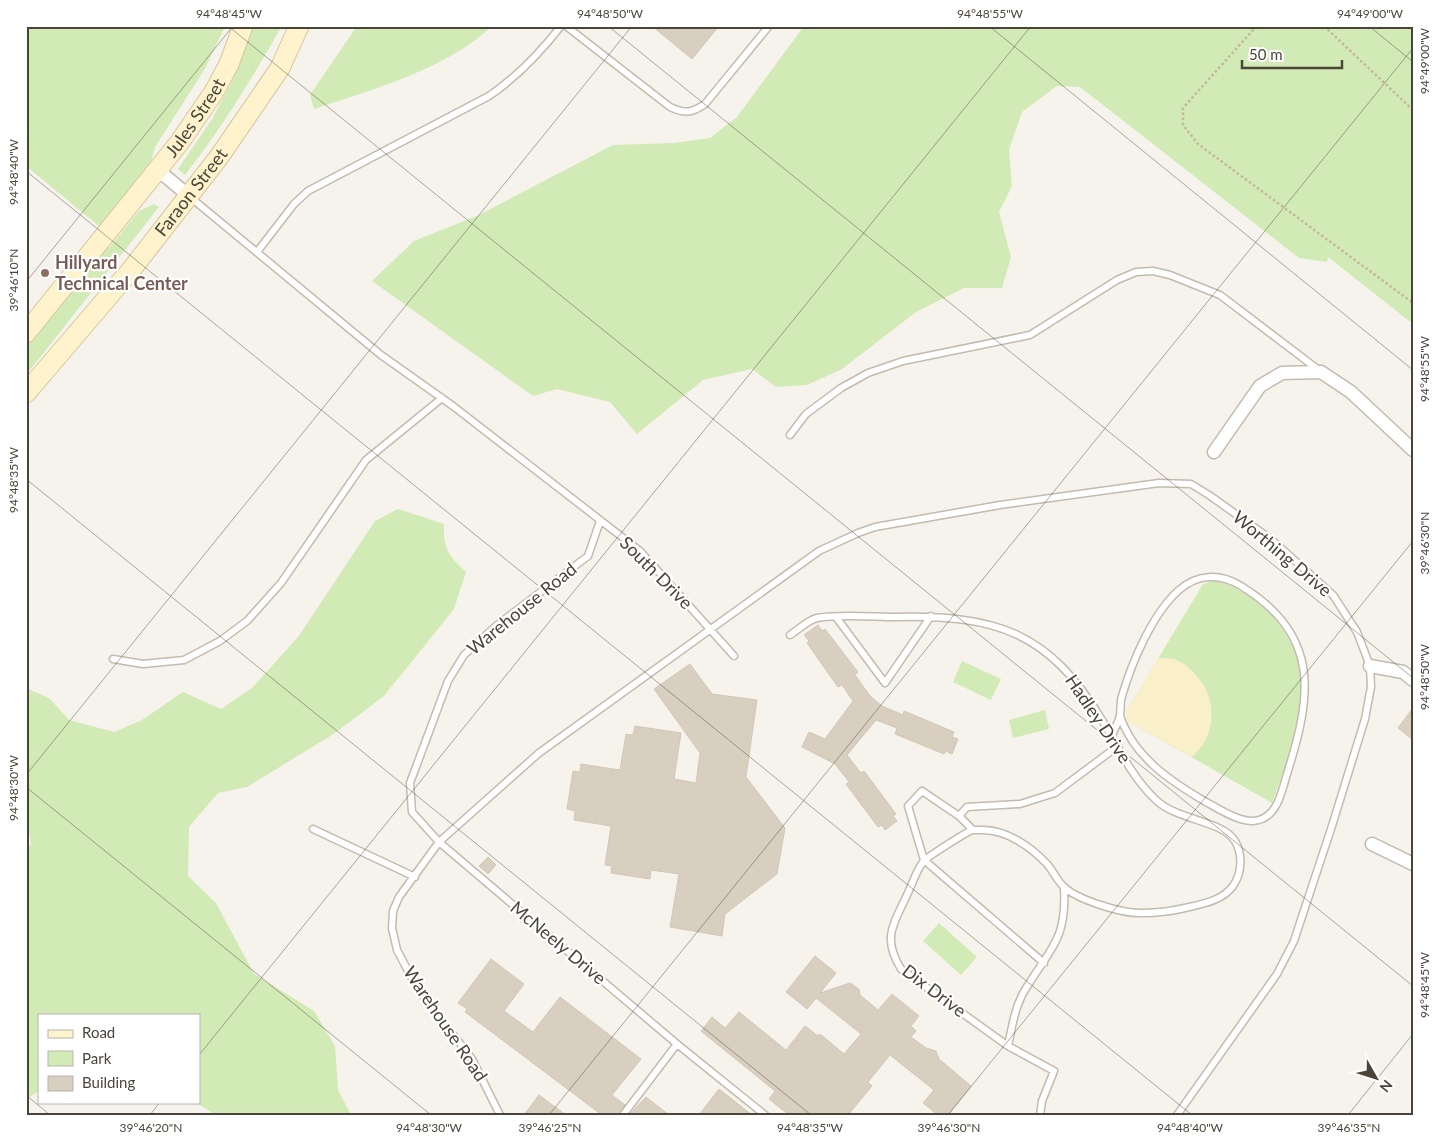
<svg xmlns="http://www.w3.org/2000/svg" width="1439" height="1141" font-family="Lato,sans-serif">
	<style>
		.green { fill: #d2eab5 }
		.sand { fill: #f9efc9 }
		.building { fill: #d8cfc1; stroke: #d3c7b4 }
		.lines { fill: none; stroke-linecap: round; stroke-linejoin: round }
		.service-casing { stroke: #c2bbae; stroke-width: 9 }
		.minor-casing { stroke: #c2bbae; stroke-width: 15 }
		.secondary-casing { stroke: #d6c79b; stroke-width: 21 }
		.path { stroke: #c4b79f; stroke-width: 2.5; stroke-dasharray: 2.5 2.5; stroke-linecap: butt }
		.service { stroke: #fff; stroke-width: 6 }
		.minor { stroke: #fff; stroke-width: 12 }
		.secondary { stroke: #fff3cd; stroke-width: 19 }
		.ticks { fill: none; stroke: #4b4439; stroke-width: 1; stroke-opacity: 0.45 }
		.education-dot { fill: #8d6e63; stroke: #fff; stroke-width: 2 }
		.labels { text-anchor: middle; stroke-width: 4.5; stroke-linejoin: round; paint-order: stroke }
		.street-label { font-size: 18px; fill: #4b4439; stroke: #fff }
		.education-label { font-size: 18px; font-weight: bold; fill: #785e54; stroke: #fff; text-anchor: start }
		.neatline { fill: none; stroke: #4b4439; stroke-width: 2 }
		.ticks-label { font-size: 12px; text-anchor: middle; fill: #4b4439 }
	</style>
	<rect width="100%" height="100%" fill="#f6f3ec"/>
	<path class="green" d="M26,26h199l-19,41 -51,80 -4,14 -51,66 -74,-61z
		M253,26h29c-30,52 -60,102 -97,149l-7,-6 34,-50 22,-41 6,-24z
		M357,26h135c-47,44 -118,63 -178,83l-4,-14z
		M804,26h609v298l-85,-67 -1,5 -28,-4 -219,-171 -23,-1 -35,26 -13,38 3,36 -13,26 12,45 -9,31h-38l-48,24 -74,57 -35,16 -31,2 -24,-18 -49,11 -66,54 -27,-32 -53,-13 -24,7 -161,-115 42,-40 63,-25 136,-71 61,-2 36,-5 27,-21z
		M154,204l5,3 -133,168v-29l79,-99 4,1 30,-37z
		M398,509l46,15c-1,24 4,31 22,48l-12,37 -70,87 -49,37 -88,54 -29,6 -29,34 -1,49 28,27 38,71 60,37 21,35 3,44 13,25h-135l-21,-13h4v-87h-160v76l-13,8v-244l5,-12 -5,-28v-127l23,10 20,22 45,12 28,-12 41,-28 38,17 31,-21 46,-51 77,-116z
		M1216,580c52,17 93,67 86,125 -4,33 -19,66 -30,98l-144,-82 -2,-9 77,-128z
		M962,661l39,18 -10,21 -38,-18z
		M1045,710l4,19 -36,9 -4,-18z
		M939,923l38,34 -16,18 -38,-34z"/>
	<path class="sand" d="M1158,658c5,0 11,0 16,1 9,3 16,9 22,16 22,24 21,60 -4,82l-64,-36 -2,-9z"/>
	<path class="building" d="M652,26h67l-27,33z
		M818,625l4,6 3,-2 33,43 -3,3 15,21 12,10 21,9 1,-4 50,21 -2,5 6,2 -6,15 -6,-3 -2,3 -49,-20 2,-6 -21,-8 -29,35 14,18 3,-2 32,43 -3,2 4,5 -12,9 -3,-5 -4,2 -32,-43 3,-2 -14,-18 -33,-17 7,-15 16,7 28,-38 -11,-16 -4,2 -31,-44 2,-2 -5,-6z
		M690,664l22,30 45,6 -11,77 39,51 -8,46 -52,40 -3,22 -52,-9 9,-53 -28,-4 -1,9 -39,-6 1,-7 -7,-1 6,-39 -37,-6 1,-9 -8,-2 6,-38 7,1 1,-8 39,6 6,-36 7,1 2,-9 46,7 -7,46 22,4 4,-30 -46,-64z
		M1413,708v32l-15,-12z
		M488,857l8,8 -8,9 -9,-8z
		M815,956l21,17 -16,20 30,-10 9,6 1,6 18,15 14,-16 27,22 -8,10 5,5 -5,6 15,11 10,3 3,8 32,27 -23,29h-10l-15,-12 11,-13 -44,-35 -22,27 4,4 -24,29h-59l-20,-16 6,-8 -74,-60 11,-14 13,11 14,-16 47,38 19,-24 13,10 2,-2 24,20 17,-20 -45,-36 -9,11 -21,-17z
		M491,959l33,25 -20,27 29,21 27,-35 81,62 -29,36 13,10 -7,10h-16l-137,-103 2,-3 -9,-6z
		M719,1089l33,26h-53z
		M539,1095l27,20h-42z
		M646,1097l23,18h-40z"/>
	<g class="lines">
		<g class="service-casing">
			<path id="service" d="M566,26l104,81c15,7 22,6 35,-3l64,-78
				M190,197l191,158 72,51 187,145 94,105
				M257,252l37,-48 14,-13 181,-95c28,-19 51,-43 72,-70
				M790,435l16,-21 35,-26 27,-15 35,-12 127,-26 87,-55 19,-8 17,-1 17,4 50,20 100,76
				M600,521l-12,35 -92,70 -32,29 -16,26 -38,102 2,29 27,30 238,202 88,71
				M836,617l49,66 46,-67
				M790,635c8,-5 18,-15 27,-17 22,-4 57,-1 80,-1 100,-2 152,15 205,103 16,27 31,59 54,80 22,21 66,20 79,41 8,14 7,32 -2,45 -11,15 -31,18 -48,22 -13,3 -28,5 -42,5 -20,1 -66,-13 -80,-27 -6,-6 -10,-15 -16,-22 -16,-17 -40,-34 -64,-34 -2,0 -9,0 -11,0 -5,2 -47,28 -49,32 -7,9 -11,23 -16,33 -14,30 -25,43 -6,74l107,77 46,25 -12,30 -2,14
				M113,659l30,5 41,-4 36,-19 27,-20 34,-38 85,-123 76,-62
				M1112,736c2,-7 7,-14 8,-21 1,-6 0,-13 2,-19 10,-34 30,-82 57,-106 18,-16 41,-17 62,-4 80,49 71,109 46,188 -5,16 -9,41 -28,46 -16,5 -40,-11 -53,-18 -36,-21 -72,-45 -86,-86
				M959,816l8,-9 53,-3 35,-11 63,-47
				M313,829l102,48
				M973,830l-14,-14 -37,-25 -14,15 16,54 120,103
				M1008,1046c4,-19 7,-40 17,-56 25,-42 42,-49 39,-103
				M500,1115l-28,-56 -55,-71 -20,-38 -5,-22 1,-17 6,-14 40,-55 100,-89 280,-202 39,-18 17,-6 125,-22 159,-22 32,1 18,11 63,45 61,55 24,37 13,34 1,21 -6,32 -34,110 -37,112 -17,33 -100,141
				M623,1115l54,-71"/>
		</g>
		<g class="minor-casing">
			<path id="minor" d="M158,170l31,26
				M1214,452l46,-66 22,-13 39,-1 30,20 62,58
				M1370,666l33,6 10,8
				M1372,844l41,20"/>
		</g>
		<g class="secondary-casing">
			<g id="secondary">
				<path id="s1" d="M26,333l153,-190 35,-51 15,-28 14,-38"/>
				<path id="s2" d="M26,393l105,-123 88,-113 61,-89 19,-42"/>
			</g>
		</g>
		<path class="path" d="M1251,26l3,3 -71,79v17l15,19 215,159
			M1324,26l89,84"/>
		<use href="#service" class="service"/>
		<use href="#minor" class="minor"/>
		<use href="#secondary" class="secondary"/>
	</g>
	<path class="ticks" d="M228,26l1185,960M608,26l805,652M989,26l424,344M1369,26l44,36M26,171l1166,944M26,282l207,-256M26,479l785,636M26,775l606,-749M26,787l405,328M199,1055l832,-1029M26,1095l24,20M150,1115l10,-13M549,1115l864,-1067M948,1115l465,-574M1348,1115l65,-81"/>
	<circle class="education-dot" cx="45" cy="273" r="5"/>
	<g class="labels">
		<g class="street-label">
			<text dy="6" stroke="none"><textPath href="#s1" startOffset="274">Jules Street</textPath></text>
			<text dy="6" stroke="none"><textPath href="#s2" startOffset="260">Faraon Street</textPath></text>
			<text transform="translate(1282 554) rotate(40)" y="6">Worthing Drive</text>
			<text transform="translate(656 573) rotate(45)" y="6">South Drive</text>
			<text transform="translate(522 609) rotate(-39)" y="6">Warehouse Road</text>
			<text transform="translate(1098 719) rotate(56)" y="6">Hadley Drive</text>
			<text transform="translate(558 943) rotate(40)" y="6">McNeely Drive</text>
			<text transform="translate(934 991) rotate(37)" y="6">Dix Drive</text>
			<text transform="translate(445 1024) rotate(56)" y="6">Warehouse Road</text>
		</g>
		<g class="education-label">
			<text x="55" y="269">Hillyard<tspan x="55" dy="21">Technical Center</tspan></text>
		</g>
	</g>
	<rect width="1439" height="1141" fill="none" stroke="#ffffff" stroke-width="55"/>
	<rect x="38" y="1014" width="162" height="90" fill="#ffffff" stroke="#b7b4b0"/>
	<rect x="48" y="1030" width="25" height="8" fill="#fff3cd" stroke="#b7b4b0"/>
	<text x="82" y="1038" font-size="15" fill="#4b4439">Road</text>
	<rect x="48" y="1051" width="25" height="15" fill="#d2eab5" stroke="#b7b4b0"/>
	<text x="82" y="1064" font-size="15" fill="#4b4439">Park</text>
	<rect x="48" y="1076" width="25" height="15" fill="#d8cfc1" stroke="#b7b4b0"/>
	<text x="82" y="1088" font-size="15" fill="#4b4439">Building</text>
	<g transform="translate(1376 1078) rotate(129)" stroke="#ffffff" stroke-width="4" paint-order="stroke">
	<path d="M0-4L9 19L0 12L-9 19Z" fill="#4b4439"/>
	<text y="-8" font-size="14" font-weight="bold" text-anchor="middle" fill="#4b4439">N</text>
	</g>
	<path d="M1242 60v8h100v-8" fill="none" stroke="#4b4439" stroke-width="2.5"/>
	<text x="1249" y="60" font-size="15" fill="#4b4439" stroke="#ffffff" stroke-width="4" paint-order="stroke">50 m</text>
	<rect x="28" y="28" width="1384" height="1086" class="neatline"/>
	<g class="ticks-label">
		<text x="229" y="18">94°48'45"W</text>
		<text x="610" y="18">94°48'50"W</text>
		<text x="990" y="18">94°48'55"W</text>
		<text x="1370" y="18">94°49'00"W</text>
		<text transform="translate(1425 61) rotate(-90)" y="4">94°49'00"W</text>
		<text transform="translate(14 172) rotate(-90)" y="4">94°48'40"W</text>
		<text transform="translate(14 280) rotate(-90)" y="4">39°46'10"N</text>
		<text transform="translate(1425 369) rotate(-90)" y="4">94°48'55"W</text>
		<text transform="translate(14 480) rotate(-90)" y="4">94°48'35"W</text>
		<text transform="translate(1425 543) rotate(-90)" y="4">39°46'30"N</text>
		<text transform="translate(1425 677) rotate(-90)" y="4">94°48'50"W</text>
		<text transform="translate(14 788) rotate(-90)" y="4">94°48'30"W</text>
		<text transform="translate(1425 985) rotate(-90)" y="4">94°48'45"W</text>
		<text x="151" y="1132">39°46'20"N</text>
		<text x="429" y="1132">94°48'30"W</text>
		<text x="550" y="1132">39°46'25"N</text>
		<text x="810" y="1132">94°48'35"W</text>
		<text x="949" y="1132">39°46'30"N</text>
		<text x="1190" y="1132">94°48'40"W</text>
		<text x="1349" y="1132">39°46'35"N</text>
	</g>
</svg>
